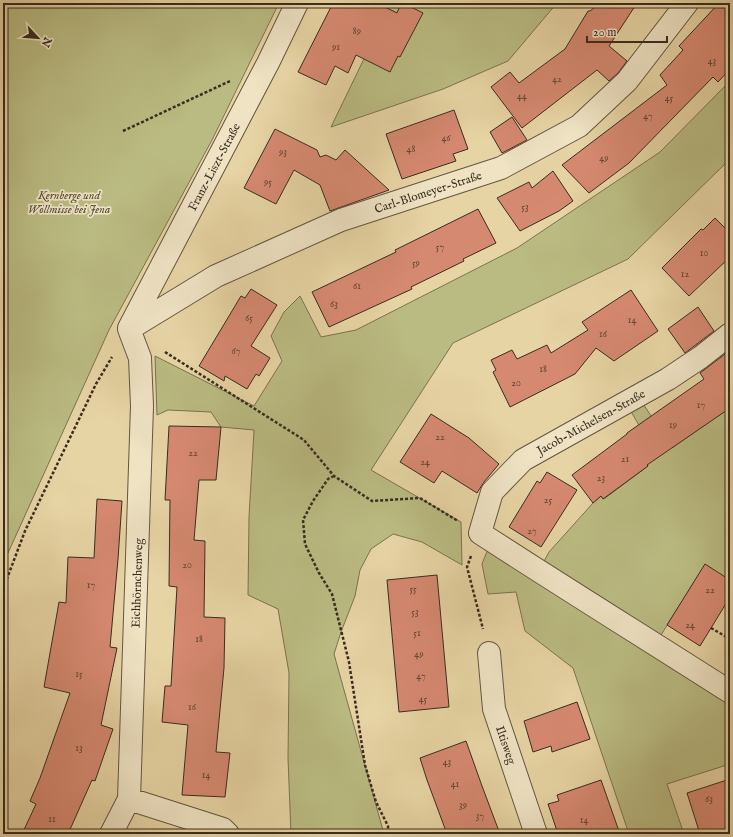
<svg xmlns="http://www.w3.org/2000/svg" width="733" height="837" font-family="'IM FELL English',serif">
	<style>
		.green { fill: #babb82; stroke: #797450 }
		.building { fill: #d68971; stroke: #382c1f }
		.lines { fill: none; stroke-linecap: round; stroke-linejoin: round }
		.minor-casing { stroke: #645640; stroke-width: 24 }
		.path { stroke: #382c1f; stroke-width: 2.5; stroke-dasharray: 3 2; stroke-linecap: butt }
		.minor { stroke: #efe3c4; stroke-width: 22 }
		.labels { text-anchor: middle; stroke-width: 3.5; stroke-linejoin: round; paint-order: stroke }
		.number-label { font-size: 10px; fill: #604334 }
		.street-label { font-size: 12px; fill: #382c1f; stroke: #efe3c4 }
		.park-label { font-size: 12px; font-style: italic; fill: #524933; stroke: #efe3c4 }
	</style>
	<rect width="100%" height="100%" fill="#e7d4a4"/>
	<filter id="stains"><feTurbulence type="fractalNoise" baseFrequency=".005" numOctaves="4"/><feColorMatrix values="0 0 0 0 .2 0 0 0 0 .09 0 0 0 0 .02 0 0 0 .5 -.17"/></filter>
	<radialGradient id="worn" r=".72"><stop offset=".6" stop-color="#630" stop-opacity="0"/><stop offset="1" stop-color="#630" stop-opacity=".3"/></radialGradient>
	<path class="green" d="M3,3h276l-67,137 -103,190 -106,234z
		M391,3h166l-49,58 -65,28 -112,38z
		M730,81v78l-102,100 -175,84 -82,127 90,52 1,43 -40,-23 -29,-8 -22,15 -11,21 -5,26 -14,36 -7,22 50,180h-93l-3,-76 1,-85 -11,-64 -30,-14 1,-78 5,-87 -33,-3 -10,-15 -43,-2 -11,5 -2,-59 99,50 28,-45 -11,-25 13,-24 16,-16 21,41 35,-7 161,-82 143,-96z
		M701,357l29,35v188l-49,23 -20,32 -118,-72 6,-11 44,-49 8,-7 3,3 44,-33 -8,-39 -14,-24 12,-7 34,52 56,-39 -32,-48z
		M488,549l242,153v62l-63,20 17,50h-55l-56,-166 -48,-37 -9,-39 -28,2 -6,-30z"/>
	<path class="building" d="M333,3h44l20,10 4,-10h2l20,10 -23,44 -2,-1 -8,16 -34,-17 -8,18 -13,-7 -9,19 -28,-13z
		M600,3h37l-28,43 18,15 -9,12 -9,8 -12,-11 -75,58 -31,-41 19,-15 9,11 46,-34 23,-38h2z
		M719,3h11v66l-12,13 -5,-5 -84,86 -40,30 -27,-28 105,-80 -7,-10 23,-25 -4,-4z
		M454,110l14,39 -15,5 3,7 -54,18 -16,-45z
		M512,117l15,23 -25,13 -12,-21z
		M275,129l42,21 3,7 6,-2 10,5 9,-10 44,40 -59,21 -10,-26 -26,-15 -18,34 -32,-16z
		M553,171l20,30 -14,10 -39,20 -23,-33 32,-16 3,6z
		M478,209l18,34 -33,16 1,2 -53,26 1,2 -83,38 -17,-35 84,-40 -1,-2z
		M715,218l15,15v24l-41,39 -27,-28 39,-39 2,1z
		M251,289l26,16 -26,41 19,12 -11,18 -3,-2 -9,15 -22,-13 -1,5 -25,-15 42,-70 4,2z
		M631,290l27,41 -44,30 -18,-13 -21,26 -65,33 -17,-35 3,-2 -5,-10 21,-10 5,9 30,-14 4,8 37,-23 -6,-8z
		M698,307l16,24 -29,22 -17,-24z
		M729,351l1,2v55l-83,57 1,1 -45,33 -2,-3 -8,7 -21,-28 55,-41v-1l77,-54 -4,-6z
		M431,414l38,24 30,26 -15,18 -7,11 -35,-22 -8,12 -34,-21z
		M169,426l52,1 -5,53h-17l-5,60 11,1 -1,76 21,1 -1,50 -8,84 14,1 -5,44 -43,-2 6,-70 -26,-3 3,-36h6l6,-99 -8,-1 1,-86h-5z
		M547,472l30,18 -36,57 -32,-20 28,-46 3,2z
		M97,499l25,2 -4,58 -8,88 7,1 -16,77 12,4 -18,52 -3,-1 -24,54h-46l14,-30 -6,-3 10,-23 30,-85 -26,-6 15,-85 7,1 2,-46 26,1z
		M705,564l25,16v17l-30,49 -33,-21z
		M437,575l12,132 -50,5 -12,-132z
		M577,702l13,37 -38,13 -1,-6 -18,6 -9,-31z
		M466,741l16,45 18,48h-53l-20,-54 -7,-22z
		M730,779v55h-30l-13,-41z
		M601,780l19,54h-62l-10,-30 11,-3 -2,-6z"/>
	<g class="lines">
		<g class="minor-casing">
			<path id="minor" d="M129,328l139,-265 29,-60
				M129,329l87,-53 125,-56 160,-52 78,-42 48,-45 60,-78
				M730,334l-29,23 -33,22 -145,81 -31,32 -12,41c83,54 167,106 250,159
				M489,653l5,56 42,125
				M129,799l94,30 5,5
				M111,834l18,-35 13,-393 -2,-48 -11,-29"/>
		</g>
		<path class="path" d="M123,131l107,-50
			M165,352l139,88 30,36 38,25 48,-3 38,23
			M334,476l-6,3 -15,22 -10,19 2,24 14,29 13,21 17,68 16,103 11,37 12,24v8
			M471,556l-4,11 16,62
			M3,589l22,-58 71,-147 16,-27
			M711,628l19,11"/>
		<use href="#minor" class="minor"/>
	</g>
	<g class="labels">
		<g class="number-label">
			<text x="357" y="34">89</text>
			<text x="336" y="50">91</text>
			<text x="712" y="64">43</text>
			<text x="557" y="82">42</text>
			<text x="522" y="99">44</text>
			<text x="669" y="101">45</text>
			<text x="648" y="119">47</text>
			<text x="446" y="141">46</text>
			<text x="411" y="152">48</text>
			<text x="283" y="155">93</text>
			<text x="604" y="161">49</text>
			<text x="268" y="185">95</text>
			<text x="525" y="210">53</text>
			<text x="440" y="250">57</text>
			<text x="704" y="256">10</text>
			<text x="416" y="266">59</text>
			<text x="685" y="277">12</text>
			<text x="357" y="289">61</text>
			<text x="334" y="307">63</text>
			<text x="249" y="321">65</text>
			<text x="632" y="323">14</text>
			<text x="603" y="337">16</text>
			<text x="236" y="354">67</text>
			<text x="543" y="372">18</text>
			<text x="516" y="386">20</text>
			<text x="701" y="408">17</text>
			<text x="673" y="428">19</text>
			<text x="440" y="440">22</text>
			<text x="193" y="456">22</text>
			<text x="625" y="462">21</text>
			<text x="425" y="465">24</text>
			<text x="601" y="481">23</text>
			<text x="548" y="503">25</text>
			<text x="532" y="534">27</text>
			<text x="187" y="568">20</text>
			<text x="91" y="588">17</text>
			<text x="413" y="592">55</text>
			<text x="710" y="593">22</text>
			<text x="415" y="615">53</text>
			<text x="690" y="628">24</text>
			<text x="417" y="636">51</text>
			<text x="199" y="642">18</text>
			<text x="419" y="657">49</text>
			<text x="79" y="677">15</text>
			<text x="421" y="679">47</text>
			<text x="423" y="702">45</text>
			<text x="192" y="710">16</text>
			<text x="79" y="751">13</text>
			<text x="447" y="765">43</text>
			<text x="206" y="778">14</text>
			<text x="455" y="787">41</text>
			<text x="709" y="802">63</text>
			<text x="463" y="808">39</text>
			<text x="480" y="819">37</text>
			<text x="52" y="822">11</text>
			<text x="584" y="823">14</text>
		</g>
		<g class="street-label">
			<text transform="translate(214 167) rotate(-62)" y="4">Franz-Liszt-Straße</text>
			<text transform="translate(428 192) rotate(-18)" y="4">Carl-Blomeyer-Straße</text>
			<text transform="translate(591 422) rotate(-29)" y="4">Jacob-Michelsen-Straße</text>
			<text transform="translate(137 583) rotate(-88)" y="4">Eichhörnchenweg</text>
			<text transform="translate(506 745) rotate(71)" y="4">Iltisweg</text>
		</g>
		<g class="park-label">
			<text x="69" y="199">Kernberge und<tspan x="69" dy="14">Wöllmisse bei Jena</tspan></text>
		</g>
	</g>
	<rect width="733" height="837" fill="none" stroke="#e7d4a4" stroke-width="16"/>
	<rect x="4" y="4" width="725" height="829" fill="none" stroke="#382c1f" stroke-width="2"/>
	<rect x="8" y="8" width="717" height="821" fill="none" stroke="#382c1f"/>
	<g transform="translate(38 38) rotate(116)" stroke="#efe3c4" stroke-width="3" paint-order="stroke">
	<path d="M0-3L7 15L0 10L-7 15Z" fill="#382c1f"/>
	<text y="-6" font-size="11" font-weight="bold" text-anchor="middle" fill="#382c1f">N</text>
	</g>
	<path d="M587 36v6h80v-6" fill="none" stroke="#382c1f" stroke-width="2"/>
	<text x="593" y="36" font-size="12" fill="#382c1f" stroke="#efe3c4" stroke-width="3" paint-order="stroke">20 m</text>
	<rect width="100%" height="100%" filter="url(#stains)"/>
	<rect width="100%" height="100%" fill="url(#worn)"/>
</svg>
